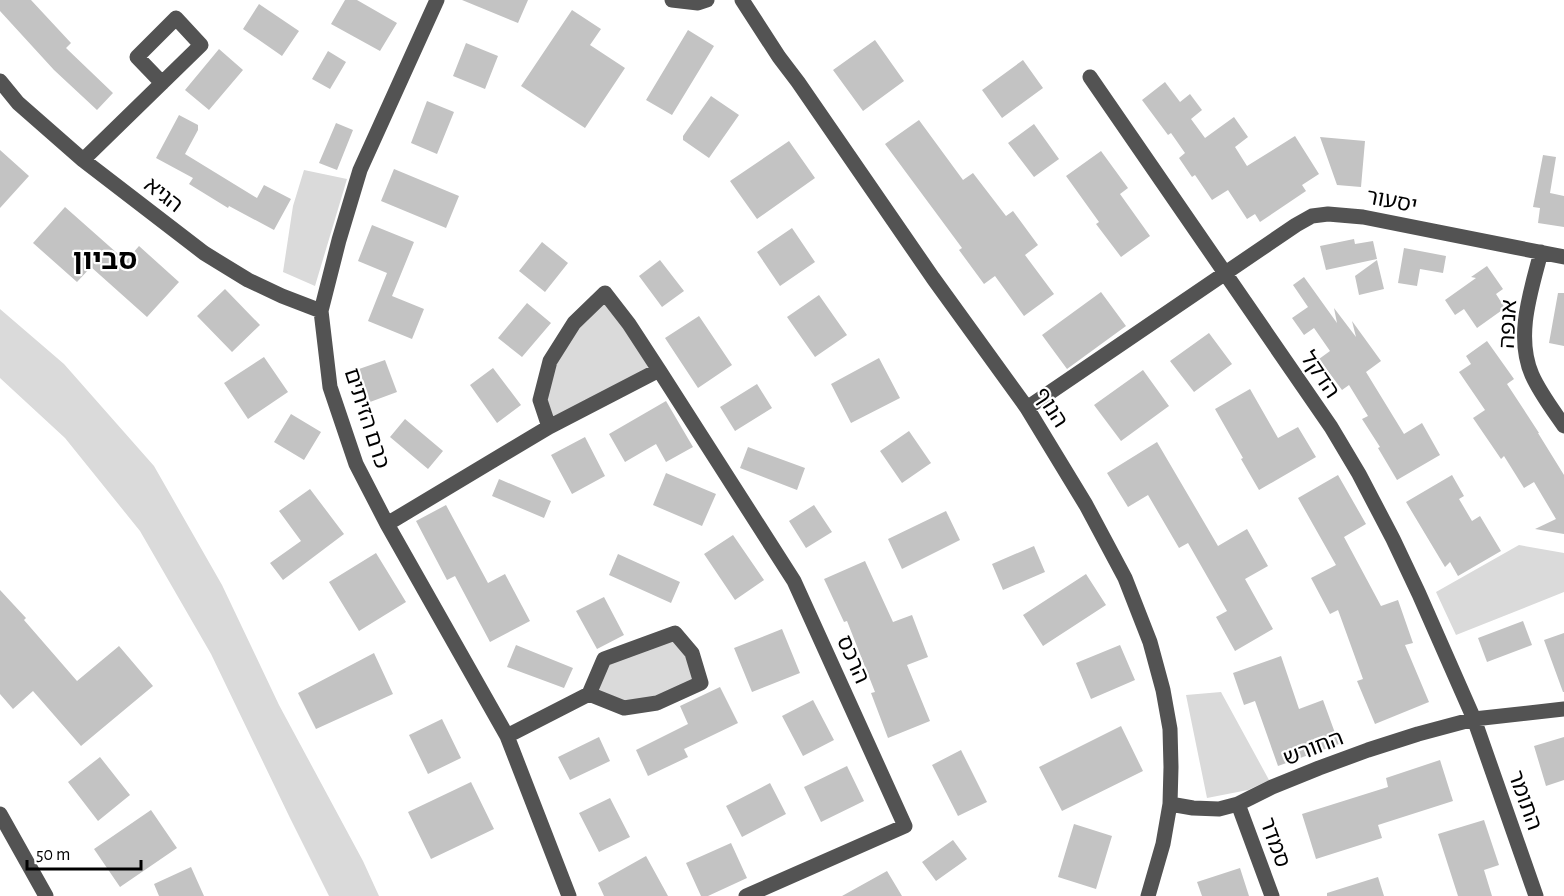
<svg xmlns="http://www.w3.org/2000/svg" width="1564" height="896" font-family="'Alegreya Sans','Noto Sans Hebrew',sans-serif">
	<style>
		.green { fill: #dadada }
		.building { fill: #c3c3c3 }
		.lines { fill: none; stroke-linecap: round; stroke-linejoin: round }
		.minor { stroke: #535353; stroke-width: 15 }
		.labels { text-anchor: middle; stroke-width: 4.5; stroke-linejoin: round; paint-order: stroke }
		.street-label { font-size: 22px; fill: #000; stroke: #fff }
		.district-label { font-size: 28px; font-weight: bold; fill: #000; stroke: #fff }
	</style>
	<rect width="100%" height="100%" fill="#fff"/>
	<path class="green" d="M304,170l43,9 -32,107 -32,-14 10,-66z
		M605,293l54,77 -110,57 -9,-27 10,-39z
		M0,309l64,55 90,102 68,119 57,120 84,156 16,35h-50l-39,-78 -79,-164 -71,-123 -75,-93 -65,-60z
		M1519,545l45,8v39l-108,43 -20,-43z
		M675,633l26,50 -77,25 -35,-14 15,-35z
		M1221,692l48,88 -21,10 -41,8 -21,-103z"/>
	<path class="building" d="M0,0h31l40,43 -5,5 47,45 -16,17 -43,-40 -54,-59z
		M345,0h12l40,23 -17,28 -49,-27z
		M462,0h66l-10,23z
		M259,4l40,27 -17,25 -39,-27z
		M572,10l29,19 -11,16 35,23 -40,60 -64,-42z
		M688,30l26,16 -42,69 -26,-15z
		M875,40l29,41 -41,30 -30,-41z
		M466,43l32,13 -13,33 -32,-13z
		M219,49l24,21 -34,40 -24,-20z
		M328,51l18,11 -16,27 -18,-10z
		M1023,60l20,28 -41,30 -20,-28z
		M1165,82l15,20 10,-8 12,16 -11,9 14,19 29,-21 14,20 -13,10 12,19 48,-30 24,38 -17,11 4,6 -46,31 -5,-8 -8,5 -19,-29 -16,10 -17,-25 -3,2 -13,-19 6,-5 -14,-20 -3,2 -26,-35z
		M711,96l28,19 -30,43 -26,-18v-4z
		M427,101l27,11 -17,42 -26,-11z
		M179,115l19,10v5l-13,24 72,44 7,-13 27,14 -17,31 -45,-24 -1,2 -39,-24 4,-6 -37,-20z
		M919,120l44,60 10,-7 33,43 7,-5 25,34 -13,10 29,39 -30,22 -29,-40 -11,8 -25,-34 3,-2 -77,-104z
		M336,123l17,7 -16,40 -18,-7z
		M1034,124l25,35 -25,18 -26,-34z
		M1320,137l45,4 -4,46 -24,-2z
		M789,141l26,37 -58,41 -27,-38z
		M0,150l29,26 -29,32z
		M1101,151l27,37 -8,6 30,42 -29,21 -25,-33 3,-2 -33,-46z
		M1543,155l13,2 -6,36 14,3v31l-26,-4 2,-15 -7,-1z
		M394,169l65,27 -13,32 -65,-27z
		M65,207l61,54 13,-15 40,36 -32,35 -56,-50 -14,15 -44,-39z
		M372,225l42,17 -22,54 32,13 -12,30 -44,-18 19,-48 -29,-12z
		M792,228l23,34 -35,24 -23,-34z
		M1354,239l1,5 18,-3 4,18 -51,11 -6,-24z
		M542,242l26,21 -23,29 -26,-21z
		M1404,248l42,8 -3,17 -23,-4 -3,17 -19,-3z
		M660,260l24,31 -22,16 -23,-31z
		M1377,260l7,29 -25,6 -4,-19z
		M1487,266l16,23 -7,5 9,14 -28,20 -13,-19 -9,6 -10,-15 31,-22 -5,-1z
		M1304,277l33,46 -3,-15 22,29 -4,-16 29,40 -15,11 38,62 18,-11 18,32 -43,25 -19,-32 2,-1 -18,-28 6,-3 -19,-31 -7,5 -23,-31 11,-8 -16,-23 -10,7 -12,-17 16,-11 -15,-22z
		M225,289l35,36 -28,27 -35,-36z
		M1101,292l25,34 -59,43 -25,-34z
		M1558,293h6v53l-15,-3z
		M819,295l28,40 -32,22 -28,-40z
		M527,303l24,20 -29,34 -24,-19z
		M699,316l33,49 -34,23 -33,-50z
		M1209,333l23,31 -38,28 -24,-31z
		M1487,341l27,38 -7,5 32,49h-1l26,42v59l-29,-5 21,-10 -22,-37 -10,6 -20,-32 -3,3 -28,-41 12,-8 -26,-38 12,-8 -5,-8z
		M264,357l24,35 -40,27 -24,-36z
		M879,358l21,40 -49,25 -20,-39z
		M385,360l12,32 -27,10 -11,-33z
		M493,368l28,37 -24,18 -27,-38z
		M1143,370l26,36 -48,35 -27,-36z
		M757,384l15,24 -37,23 -15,-24z
		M1250,389l28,49 20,-11 18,30 -57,33 -18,-31 2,-1 -28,-49z
		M666,401l27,46 -27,15 -10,-18 -31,18 -16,-28z
		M291,414l30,18 -17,28 -30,-18z
		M405,419l38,32 -15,18 -38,-32z
		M909,431l22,32 -29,20 -22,-32z
		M585,437l20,39 -33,18 -21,-39z
		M1157,442l61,104 29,-17 21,37 -23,13 28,50 -38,22 -19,-34 11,-6 -39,-68 -9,5 -31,-53 -20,12 -21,-34z
		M748,447l57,21 -8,22 -57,-22z
		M666,473l50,21 -14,32 -49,-21z
		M1338,475l28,49 -22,13 37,69 17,-6 15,43 -8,2 24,57 -54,22 -18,-43 6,-2 -25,-69 -8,4 -19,-36 25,-13 -38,-67z
		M1452,475l12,21 -5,3 13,22 8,-5 21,35 -43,25 -8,-14 -5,5 -39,-65z
		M499,479l52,22 -7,17 -52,-22z
		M310,489l34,45 -61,46 -13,-17 31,-22 -22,-30z
		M446,505l42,78 17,-9 25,47 -40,21 -35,-66 -8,4 -31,-59z
		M814,505l18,27 -26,16 -17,-27z
		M946,511l14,29 -58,29 -14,-30z
		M733,535l31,45 -29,20 -31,-46z
		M1034,546l11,26 -42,18 -11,-26z
		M376,553l30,49 -47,29 -30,-49z
		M618,554l62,28 -9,21 -62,-28z
		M865,561l28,61 19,-7 16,42 -21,8 23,56 -42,17 -17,-45 4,-1 -28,-71 -3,1 -20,-43z
		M1086,574l20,31 -63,41 -20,-31z
		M0,590l26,28 -2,2 53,61 42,-35 34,40 -72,60 -48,-55 -20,18 -13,-15z
		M604,597l20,38 -27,14 -21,-38z
		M1523,621l9,24 -45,17 -9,-24z
		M782,629l18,44 -48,19 -18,-44z
		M1564,633v59h-1l-19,-52z
		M516,645l57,23 -9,20 -57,-21z
		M1120,645l15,35 -44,19 -15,-36z
		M374,653l19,41 -77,35 -18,-36z
		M1281,656l18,53 24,-9 16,44 -61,22 -23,-65 -11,4 -11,-32z
		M720,687l18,36 -54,26 4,8 -40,19 -12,-26 52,-26 -8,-18z
		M813,700l21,40 -31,16 -21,-40z
		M442,719l19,39 -33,16 -19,-39z
		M1121,726l22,45 -81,40 -23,-44z
		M599,737l11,24 -40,19 -12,-23z
		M1564,737v43l-18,6 -12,-40z
		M961,750l26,52 -29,14 -26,-51z
		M100,757l30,38 -32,26 -30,-39z
		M1440,760l13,41 -75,24 4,13 -66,21 -14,-45 86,-27 -2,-9z
		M847,766l17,35 -43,21 -17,-35z
		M471,782l23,47 -63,30 -23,-47z
		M770,783l16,31 -44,23 -16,-31z
		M610,798l20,39 -31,15 -20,-39z
		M151,810l26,38 -57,39 -26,-38z
		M1484,820l15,45 -15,5 8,26h-34l-20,-62z
		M1074,824l38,12 -16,53 -38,-12z
		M953,840l14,19 -31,22 -14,-19z
		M731,843l16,35 -39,18h-7l-15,-33z
		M646,856l22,40h-64l-6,-13z
		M191,867l13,29h-45l-5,-12z
		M1240,868l9,28h-47l-5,-14z
		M887,871l15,25h-60z
		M1378,877l6,19h-57v-3z"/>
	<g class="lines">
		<path class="minor" d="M437,0l-77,170 -21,70 -18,71 9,76 26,77 31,60 120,212 62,160
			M672,0l26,3 9,-3
			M742,0l37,57 19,25 135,196 94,130 59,97 39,73 25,64 13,48 7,39 1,38 -1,37 -7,40 -15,52
			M1090,77l241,350 28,47 34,65 26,55 55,125 62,177
			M0,81l18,22 65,57 121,93 44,27 34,16 39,15
			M83,160l118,-115 -25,-27 -39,39 25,26
			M1541,252c-10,39 -26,84 -9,123 8,18 21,35 32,51
			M1027,408l269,-183 16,-9 16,-2 35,3 201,40
			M549,427l-9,-27 10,-39 24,-38 31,-30 24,31 30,46
			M387,524l162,-97 110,-57 135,211 111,245 -159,70
			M507,736l82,-42 35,14 33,-5 44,-20 -9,-30 -17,-20 -71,26 -15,35
			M1170,804l23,4 26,1 19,-5 34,-17 47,-19 49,-18 50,-16 56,-15 90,-10
			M1238,804l34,92
			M0,814l46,82"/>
	</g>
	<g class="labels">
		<g class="street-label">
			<text transform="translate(164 194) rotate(38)" y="8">הגיא</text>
			<text transform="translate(1392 200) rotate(11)" y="8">יסעור</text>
			<text transform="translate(1507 324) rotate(-87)" y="8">אנפה</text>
			<text transform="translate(1321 374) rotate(56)" y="8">הדקל</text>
			<text transform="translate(1052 407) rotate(57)" y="8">הנוף</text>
			<text transform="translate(368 418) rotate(72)" y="8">כרם הזיתים</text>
			<text transform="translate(854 659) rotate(66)" y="8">הרכס</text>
			<text transform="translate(1313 747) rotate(-21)" y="8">החורש</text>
			<text transform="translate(1526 800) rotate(70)" y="8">התומר</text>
			<text transform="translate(1276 842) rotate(70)" y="8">סמדר</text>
		</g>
		<g class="district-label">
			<text x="105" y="269">סביון</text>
		</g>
	</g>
	<path d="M27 860v9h114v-9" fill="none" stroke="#000000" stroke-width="3"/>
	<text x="36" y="860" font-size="18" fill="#000000" stroke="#ffffff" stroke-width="4.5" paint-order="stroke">50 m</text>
</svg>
